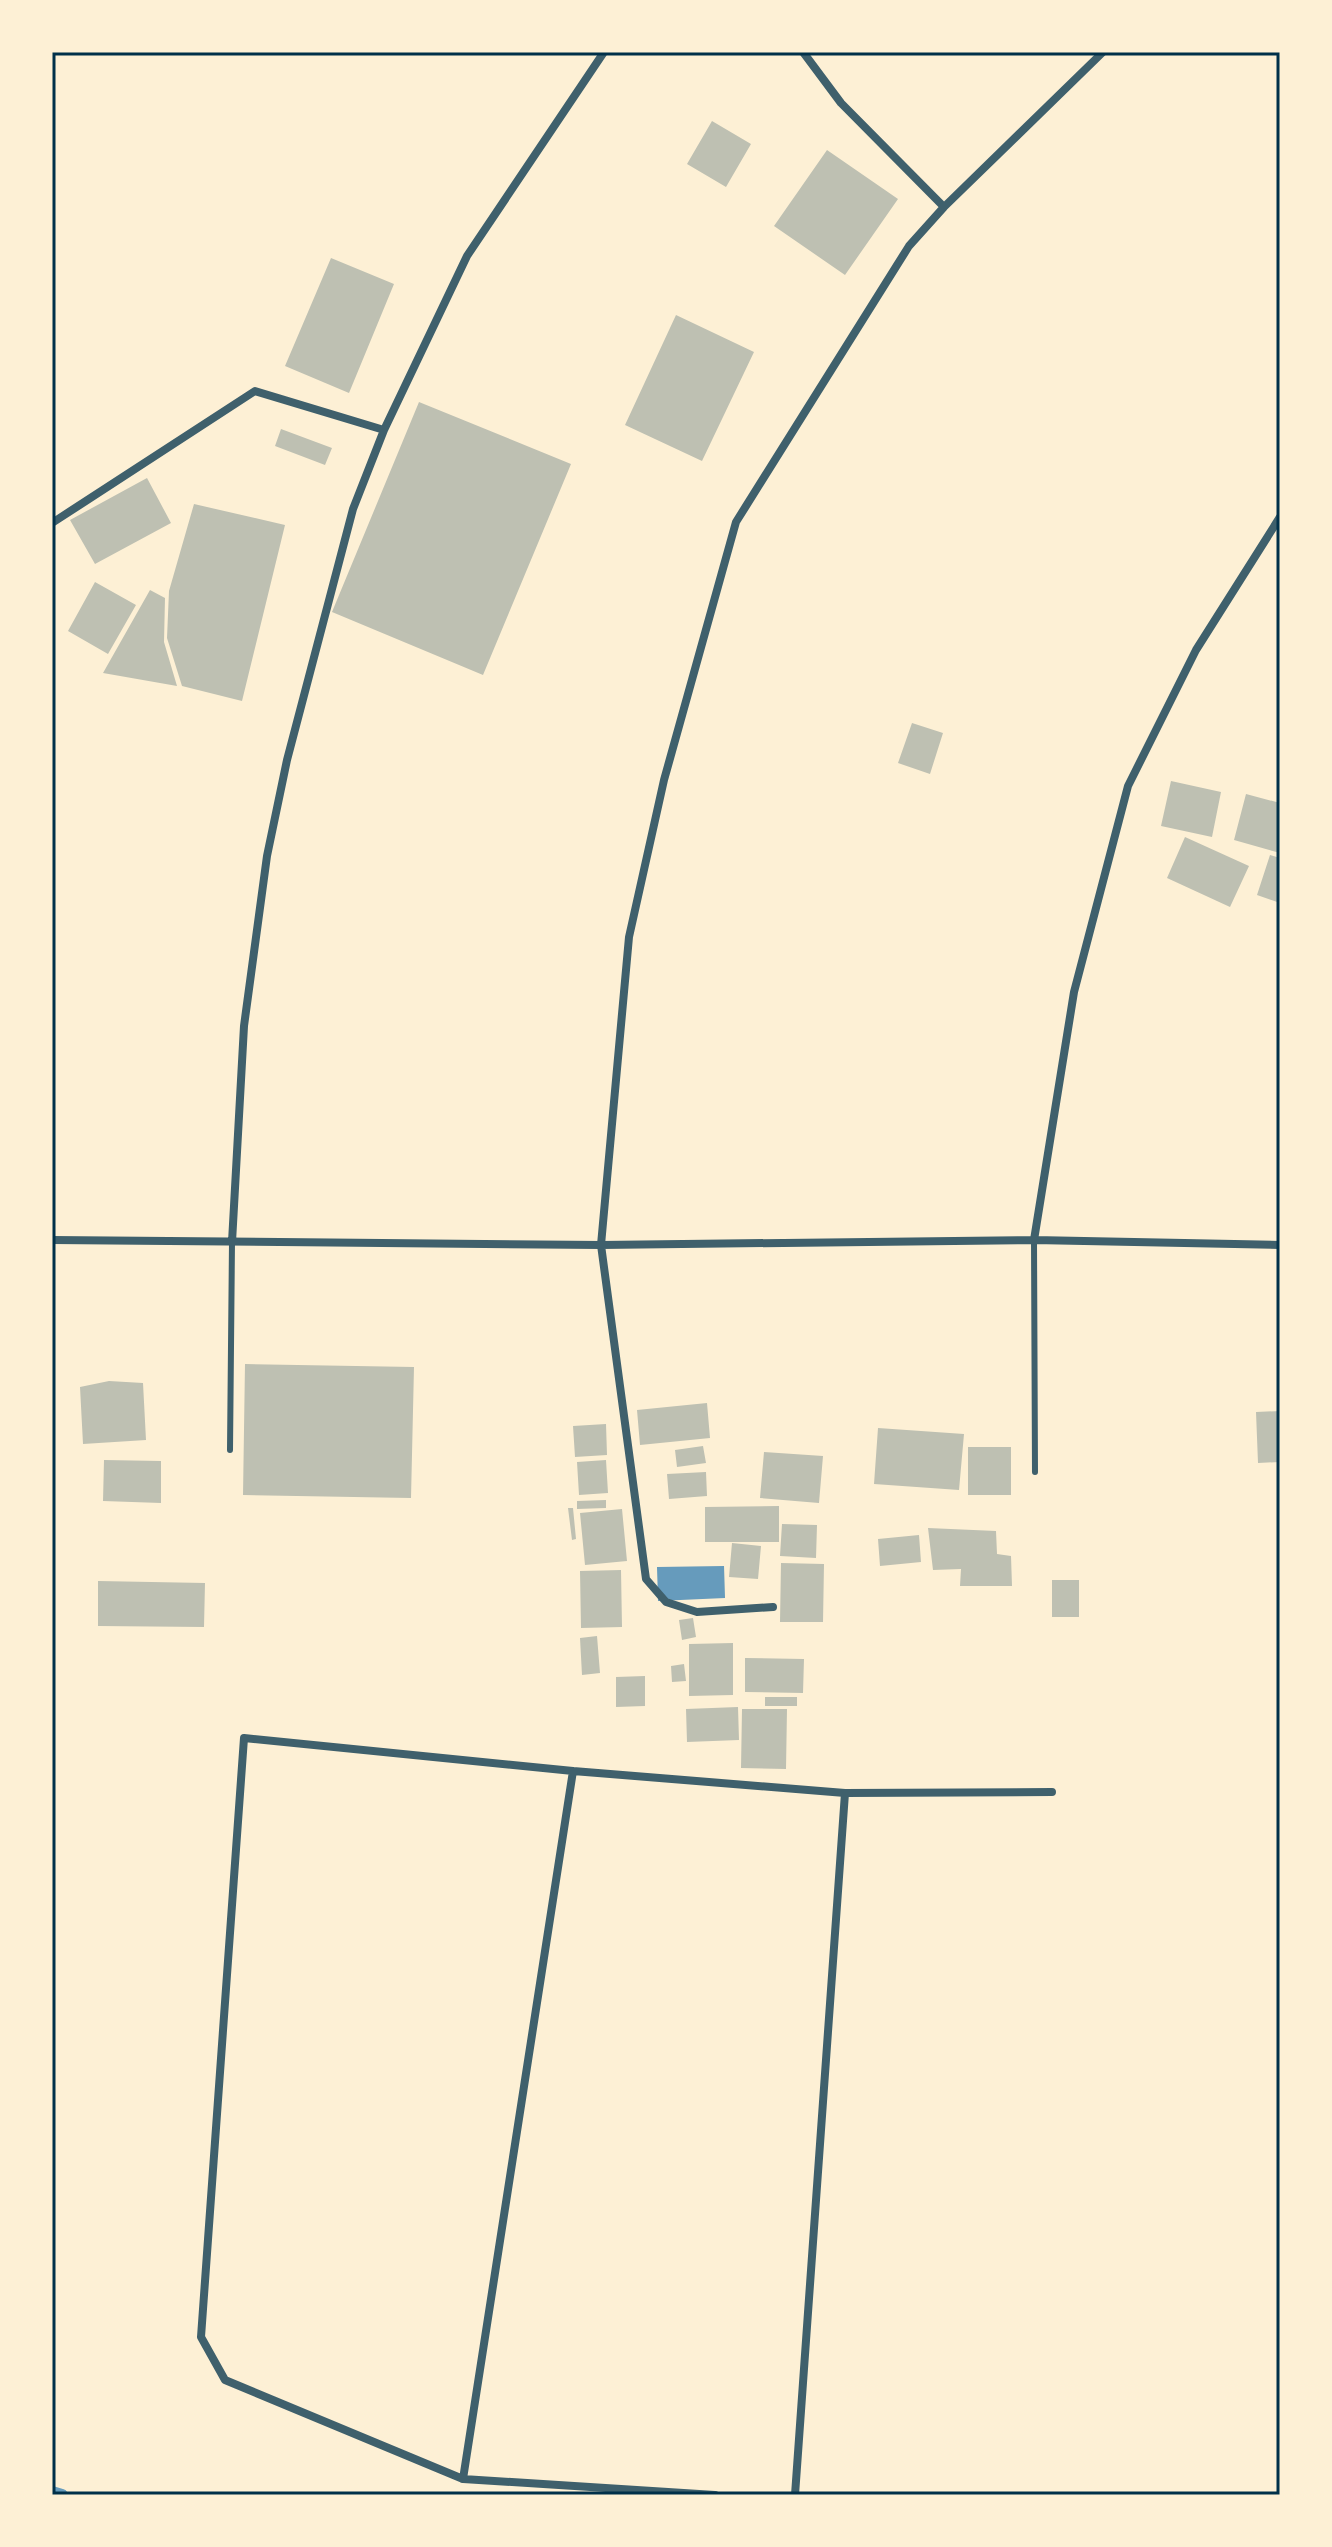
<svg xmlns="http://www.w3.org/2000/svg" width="1332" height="2547" font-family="Literata,serif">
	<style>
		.water { fill: #669bbc }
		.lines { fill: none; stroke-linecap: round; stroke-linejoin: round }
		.stream { stroke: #669bbc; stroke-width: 12 }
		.building { fill: #bec0b2 }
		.service { stroke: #3f606c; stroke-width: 6 }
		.minor { stroke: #3f606c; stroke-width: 8 }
		.neatline { fill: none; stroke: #003049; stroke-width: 3 }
	</style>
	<rect width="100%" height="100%" fill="#fdf0d5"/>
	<path class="water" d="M724,1566l1,32 -67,3 -1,-34z"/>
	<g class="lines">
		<path class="stream" d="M52,2492l10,3"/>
	</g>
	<path class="building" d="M712,121l39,23 -25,43 -39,-23z
		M827,150l71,49 -53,76 -71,-49z
		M331,258l63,26 -45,109 -64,-27z
		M676,315l78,37 -52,109 -77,-36z
		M419,402l152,62 -88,211 -151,-63z
		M281,429l51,19 -7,17 -50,-19z
		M147,478l24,45 -76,41 -25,-44z
		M194,504l91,21 -43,176 -60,-15 -15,-48 2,-47z
		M95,582l41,23 -28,49 -40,-23z
		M150,590l15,8 -1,44 13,44 -74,-13z
		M912,723l31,10 -13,41 -32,-11z
		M1171,781l50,11 -9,45 -51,-11z
		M1246,794l34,9v50l-46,-13z
		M1185,837l64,29 -19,41 -63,-29z
		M1270,855l10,3v45l-23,-8z
		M245,1364l169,3 -3,131 -168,-3z
		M109,1381l34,2 3,57 -63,4 -3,-57z
		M707,1403l3,35 -70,7 -3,-35z
		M1280,1411v51l-22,1 -2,-51z
		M606,1424l1,31 -32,2 -2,-31z
		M878,1428l86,6 -5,56 -85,-6z
		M703,1446l3,17 -29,4 -2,-17z
		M968,1447h43v48h-43z
		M764,1452l59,4 -4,47 -59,-5z
		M104,1460l57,1v42l-58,-2z
		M606,1460l2,33 -29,2 -2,-33z
		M706,1472l1,24 -38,3 -2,-25z
		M606,1500v8l-29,1v-8z
		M779,1506v36h-74v-35z
		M568,1508h5l3,31 -4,1z
		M622,1509l5,52 -42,4 -5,-52z
		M782,1524l35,1 -1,33 -36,-2z
		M928,1528l68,3 1,23 14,2 1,30h-52l1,-17 -28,1z
		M919,1535l2,27 -41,4 -2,-27z
		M732,1543l29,3 -3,33 -29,-2z
		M781,1563l43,1 -1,58h-43z
		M621,1570l1,57 -41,1 -1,-57z
		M1052,1580h27v37h-27z
		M98,1581l107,2 -1,44 -106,-1z
		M693,1618l3,19 -14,3 -3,-20z
		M597,1636l3,37 -18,2 -2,-37z
		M733,1643v52l-44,1v-52z
		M745,1658l59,1 -1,34 -58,-1z
		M684,1664l2,17 -14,1 -1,-16z
		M645,1676v30l-29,1v-30z
		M765,1697h32v9h-32z
		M738,1707l1,33 -52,2 -1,-33z
		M742,1709h45l-1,60 -45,-1z"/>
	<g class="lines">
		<path class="service" d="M1034,1240l1,232
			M230,1450l2,-208"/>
		<path class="minor" d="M803,52l38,51 103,104
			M52,523l203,-132 129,39
			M52,1240l549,5 433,-5 246,5
			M1034,1240l40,-248 54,-206 68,-136 84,-133
			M232,1242l12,-216 23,-170 20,-96 66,-251 31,-79 83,-174 137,-204
			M773,1607l-76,5 -31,-10 -20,-23 -45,-334 28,-308 35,-157 72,-258 173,-276 35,-39 159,-155
			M463,2479l110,-708
			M715,2495l-252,-16 -238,-99 -24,-43 43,-599 329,33 272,22 207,-1
			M795,2495l50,-702"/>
	</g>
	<rect width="1332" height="2547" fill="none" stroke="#fdf0d5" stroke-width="108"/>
	<rect x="54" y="54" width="1224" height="2439" class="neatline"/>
</svg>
